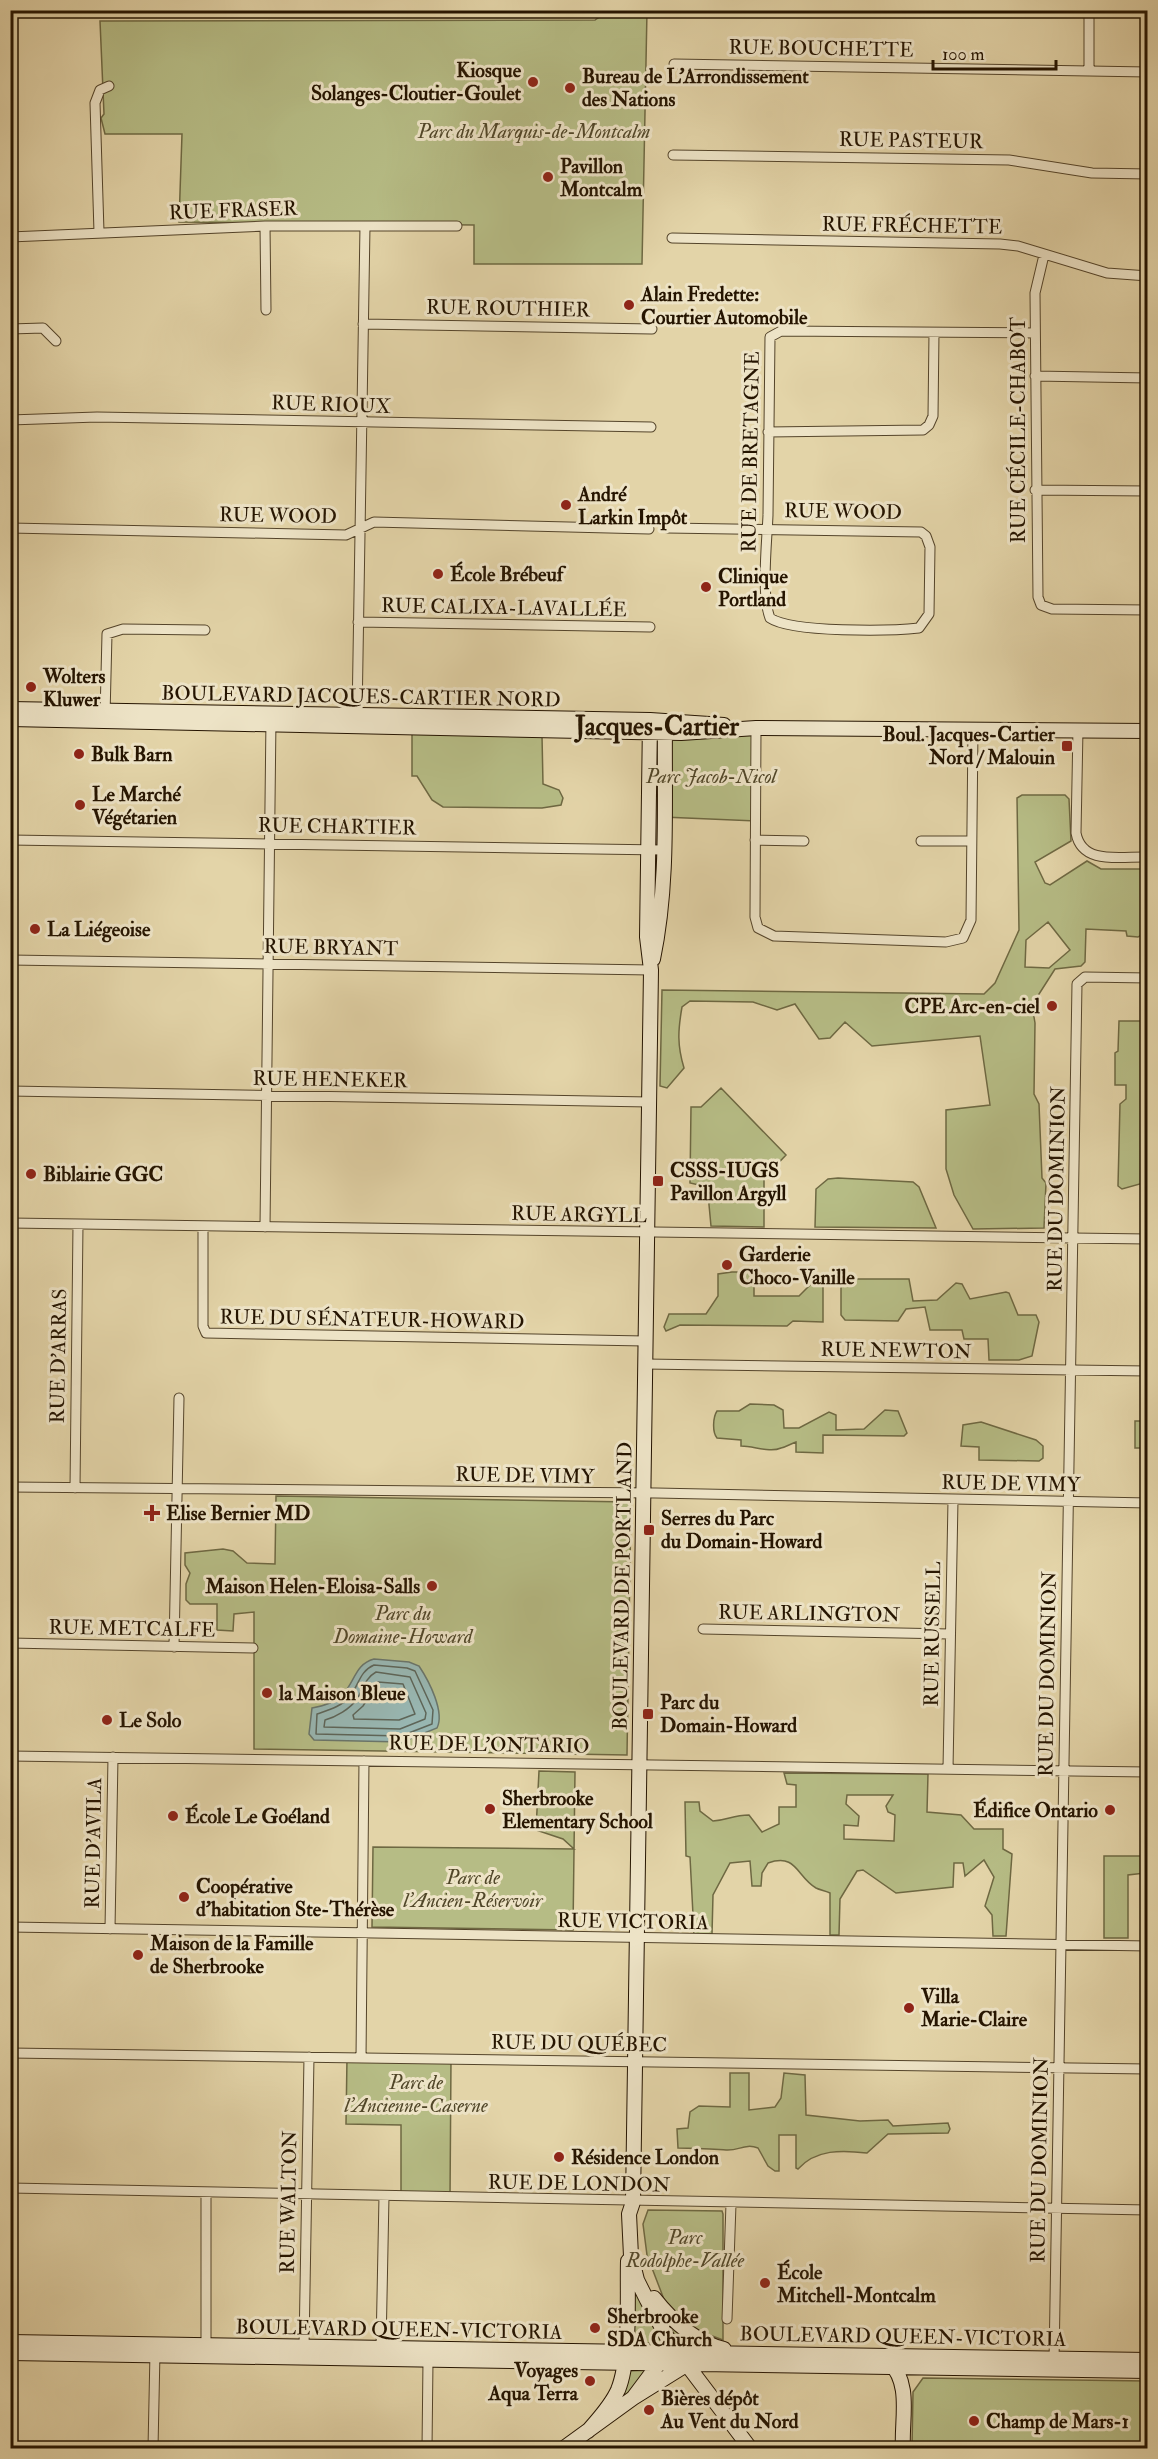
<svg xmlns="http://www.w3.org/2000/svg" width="1158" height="2459" font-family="'IM FELL Double Pica',serif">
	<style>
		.green { fill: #b6bc85; stroke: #6e6842; stroke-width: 1.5; fill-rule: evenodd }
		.water { fill: #98b6b1; stroke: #6a756a; stroke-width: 1.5 }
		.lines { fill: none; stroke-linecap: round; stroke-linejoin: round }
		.shore { stroke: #5e6558; stroke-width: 1.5 }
		.street-casing { stroke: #54442a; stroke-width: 11 }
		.secondary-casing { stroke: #251400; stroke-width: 16 }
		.street { stroke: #ede3c6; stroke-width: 9 }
		.secondary { stroke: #ede3c6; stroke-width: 14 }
		.poi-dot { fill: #8f2418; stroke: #ede3c6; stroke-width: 2 }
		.labels { text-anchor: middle; stroke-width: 6; stroke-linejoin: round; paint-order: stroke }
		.street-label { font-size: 20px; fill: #251400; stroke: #ede3c6 }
		.poi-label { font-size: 20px; font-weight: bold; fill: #251400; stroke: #ede3c6; text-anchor: start }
		.park-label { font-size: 20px; font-style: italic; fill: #504628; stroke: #ede3c6 }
		.district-label { font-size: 26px; font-weight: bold; fill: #251400; stroke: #ede3c6 }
	</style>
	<rect width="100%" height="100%" fill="#e3d4a8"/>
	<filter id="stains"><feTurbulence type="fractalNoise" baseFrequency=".00333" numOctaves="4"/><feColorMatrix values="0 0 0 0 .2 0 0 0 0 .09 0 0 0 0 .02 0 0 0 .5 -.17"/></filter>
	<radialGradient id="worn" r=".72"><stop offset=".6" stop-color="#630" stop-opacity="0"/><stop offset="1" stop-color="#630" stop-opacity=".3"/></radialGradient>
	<path class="green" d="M608,11h39l-5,253h-168v-39l-295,-3 3,-88h-77l-4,-16 3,-4 -4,-93 495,-1z
		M756,728v93l-93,-4 2,-84z
		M412,734l130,2 1,48 16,6 4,8 -2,7 -19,3 -99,-1 -11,-7 -15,-24h-5z
		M1022,795h43l4,4 2,42 -36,21 10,21 5,2 37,-24 14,8h46v62l-9,6 -11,-1 -1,-5 -40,-2 -1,33 -4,4 -26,3 -23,36 3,18 -1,71 5,10 3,74 4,5 -2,45 -71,1 -19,-34 -8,-26v-59l44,-5 -10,-69 -108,10 -27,-24 -15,16 -11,1 -24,-35 -18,6 -24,-8 -63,-1 -8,6c-4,23 -5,38 2,61l-17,20 -7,-2 2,-96 322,4 11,-11 24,-53 -2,-132zM1048,922l22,28 -21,18 -24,-1 1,-27z
		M1119,1021h22l4,5v27l3,2 -1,127 -25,7 -4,-3 2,-82 6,-5v-14h-11v-32l3,-2z
		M721,1088l65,67 -22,23v49l-53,-1 -3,-32 -9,-9 -9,-2 1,-76h10z
		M838,1178l75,4 6,5 17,41 -121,-1 1,-38 12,-10z
		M732,1272h22v24h45l17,-17 7,1v42l-30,-1 -6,5 -107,-1 -14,6 -2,-4 5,-13h37l12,-18v-22z
		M847,1279h62l4,22 24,-1 19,-17 6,1 8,15 36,-7 3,1 9,22h18l3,7 -7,34 -13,4h-30l-1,-21h-24l-2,-9h-32l-5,-23 -19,2 -8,12 -53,-1 -4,-5v-32z
		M750,1404l24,1 9,5 1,18h15l30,-16 7,3v15l28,-1 21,-19 13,1 9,22 -3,3 -81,-1v18l-27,-1v-10c-6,2 -10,5 -15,6 -11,5 -27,-2 -40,-2v-6l-24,-2c-5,-6 -4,-21 0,-27h22z
		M1135,1421h12v27h-12z
		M981,1422l55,18 7,6v12l-4,3 -60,-1v-13l-18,-1 2,-21z
		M276,1496l355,6 -4,253 -373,-6v-137l-20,2 -1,17 -16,-1v-26h-27l-4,-4v-16l4,-11 -5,-8v-12l38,-4 10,2 14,12 28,1z
		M539,1771l36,1 -2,158 -201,-3 1,-80 201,2 -11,-10 -27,-9z
		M784,1773l144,1 -1,38 34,3 13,14h29v20l9,5 -6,82h-13l-1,-21 -7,-9 9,-29 -10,-17 -19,16 -2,-13h-9l-1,24 -57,6 -33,-23 -6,1 -17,28 -1,36h-9v-42c-4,-2 -10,-3 -14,-5 -20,-12 -19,-35 -48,-25l-6,10 -1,13h-9l-2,-25 -20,2 -17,32 -1,39h-18l-4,-77 -4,-1 -1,-54h14l1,9 13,10c15,-1 20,-6 36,-6l13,17 17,-8v-17h17v-22l-9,-1zM847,1795h46l-7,11 2,6 7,3 -1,26 -50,-2v-14l14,1 1,-10 -13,-12z
		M1104,1856h43v20l-2,-3 -17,2v63h-24z
		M347,2058l104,1 -1,139 -49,-1v-72l-55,-1z
		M730,2073h19v37l26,-3 6,-9 3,-25 21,2 1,40 54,6 28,-1 5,6 55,-3 2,6 -2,4 -60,1 -21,19c-25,-3 -51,-4 -69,16l-2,-1v-33h-17v36h-4l-7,-5 -10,-18c-13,-5 -19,3 -32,2 -16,-1 -31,-2 -48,-2l-1,-19 11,-1 2,-16 9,-6 31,1z
		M648,2210l74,1 1,3v126l-32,-12 -26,-26 -18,-47 -4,-31z
		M635,2287l28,57 -30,-2 -1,-53z
		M667,2321l24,19 1,4 -13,-1z
		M648,2370l-11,16 -21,17 13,-32z
		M923,2378l224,3v67h-235l1,-56z"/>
	<path class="water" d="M374,1659l35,3 10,4c10,15 26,46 18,62l-35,14 -88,-2 -5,-6 3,-26c12,-2 22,-5 31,-14 12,-12 12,-30 31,-35z"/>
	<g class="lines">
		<path class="shore" d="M374,1665l33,3 8,3 18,39 -1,14 -31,12 -85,-2 1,-20c12,-4 26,-8 34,-19 8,-11 9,-24 23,-30z
			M376,1672l34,5 16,36 -1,6 -25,10 -76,-2 1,-7c11,-3 25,-11 32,-21 6,-9 8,-21 19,-27z
			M378,1682l25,2 12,30 -16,6 -45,-1 -1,-4 10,-9z"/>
		<g class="street-casing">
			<path id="street" d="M674,64l474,8
				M1089,71v-61
				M673,155l336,5 83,13 56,1
				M265,226l1,84
				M99,232l-4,-129 5,-13 9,-4
				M10,237l255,-11h192
				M672,238l328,6 18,2 89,27 41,3
				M1044,255l-9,38 3,304 3,8 11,4 96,1
				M363,324l289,5
				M10,329l33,-1 13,13
				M1035,376l113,2
				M10,420l87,-3 554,10
				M768,432l155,-2 6,-5 4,-9 1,-83
				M1035,490l113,1
				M10,528l336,7 28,-13 275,7
				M667,528l254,4 5,4 4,11 -1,67 -10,14c-28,3 -127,5 -149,-10 -9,-23 -3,-77 -2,-103l2,-178 11,-6 254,2
				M358,622l292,5
				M105,716l2,-82 16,-5 82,1
				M357,718l8,-492
				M756,728l-1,189 3,11 16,8 172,6 17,-4 8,-18 2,-191
				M1078,729l-2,104c6,33 46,23 72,24
				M10,840l653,10
				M755,840l49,1
				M921,841h50
				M10,960l641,10
				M10,1091l639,11
				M10,1223l1138,16
				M203,1227v99l3,7 439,8
				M265,1227l6,-508
				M645,1364l503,7
				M10,1487l646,6 492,10
				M75,1488l3,-263
				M703,1629l247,5
				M10,1643l243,5
				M174,1647l5,-249
				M10,1756l1138,16
				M948,1769l5,-269
				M10,1927l1138,19
				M110,1929l3,-172
				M10,2053l1138,16
				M361,2058l3,-297
				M10,2188l1138,22
				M727,2319l4,-115
				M206,2345v-153
				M304,2347l5,-290
				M381,2348l3,-152
				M1054,2362l23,-1378 8,-7 63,1
				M153,2448l2,-96
				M427,2448l1,-87"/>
		</g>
		<g class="secondary-casing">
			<path id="secondary" d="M10,709l640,11 74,5
				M10,719l671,14 75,-5 392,3
				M650,720l-3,217 4,33 -18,1232 -4,12 2,42 6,24 10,20 22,41 81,107
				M653,959c16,-76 11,-158 12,-235
				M654,2298c18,23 42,44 70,51
				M10,2342l1138,18
				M10,2353l1138,18
				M889,2362c23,21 12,59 14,86
				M633,2398l30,-40
				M588,2431c11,-13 23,-25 30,-41 13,-32 9,-93 10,-129
				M564,2448l69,-50 53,-33"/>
		</g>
		<use href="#street" class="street"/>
		<use href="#secondary" class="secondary"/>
	</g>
	<g class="poi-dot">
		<circle cx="533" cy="82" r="6"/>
		<circle cx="570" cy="88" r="6"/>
		<circle cx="548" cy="177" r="6"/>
		<circle cx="629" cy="305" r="6"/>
		<circle cx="566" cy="505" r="6"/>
		<circle cx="438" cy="574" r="6"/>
		<circle cx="706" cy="587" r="6"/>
		<circle cx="31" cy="687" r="6"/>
		<rect x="1061" y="740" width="12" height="12" rx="3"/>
		<circle cx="79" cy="754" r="6"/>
		<circle cx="80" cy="805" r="6"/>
		<circle cx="35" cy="929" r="6"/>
		<circle cx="1052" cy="1006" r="6"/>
		<circle cx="31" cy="1174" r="6"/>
		<rect x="652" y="1175" width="12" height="12" rx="3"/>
		<circle cx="727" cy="1265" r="6"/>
		<path d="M149 1504h6v6h6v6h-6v6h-6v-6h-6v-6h6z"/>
		<rect x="643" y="1524" width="12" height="12" rx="3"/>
		<circle cx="432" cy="1586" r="6"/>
		<circle cx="267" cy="1693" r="6"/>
		<rect x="642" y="1708" width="12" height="12" rx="3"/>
		<circle cx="107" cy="1720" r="6"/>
		<circle cx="490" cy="1809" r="6"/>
		<circle cx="1110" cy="1810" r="6"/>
		<circle cx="173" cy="1816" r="6"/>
		<circle cx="184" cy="1897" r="6"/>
		<circle cx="138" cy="1955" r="6"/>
		<circle cx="909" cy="2008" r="6"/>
		<circle cx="559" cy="2157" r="6"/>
		<circle cx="765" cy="2283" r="6"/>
		<circle cx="595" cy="2328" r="6"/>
		<circle cx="590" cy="2381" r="6"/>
		<circle cx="649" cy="2410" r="6"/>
		<circle cx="974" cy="2421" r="6"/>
	</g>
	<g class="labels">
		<g class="street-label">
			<text transform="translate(821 48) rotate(1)" y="7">RUE BOUCHETTE</text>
			<text transform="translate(911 140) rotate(1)" y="7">RUE PASTEUR</text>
			<text transform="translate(233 210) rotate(-2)" y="7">RUE FRASER</text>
			<text transform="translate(912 225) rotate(1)" y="7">RUE FRÉCHETTE</text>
			<text transform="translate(508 308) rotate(1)" y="7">RUE ROUTHIER</text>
			<text transform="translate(331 404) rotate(2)" y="7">RUE RIOUX</text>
			<text transform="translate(1018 430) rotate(-90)" y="7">RUE CÉCILE-CHABOT</text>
			<text transform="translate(750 452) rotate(-89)" y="7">RUE DE BRETAGNE</text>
			<text transform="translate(843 511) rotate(1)" y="7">RUE WOOD</text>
			<text transform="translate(278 515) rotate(1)" y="7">RUE WOOD</text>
			<text transform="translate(504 607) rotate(1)" y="7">RUE CALIXA-LAVALLÉE</text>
			<text transform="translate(361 696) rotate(1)" y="7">BOULEVARD JACQUES-CARTIER NORD</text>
			<text transform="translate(337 826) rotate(1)" y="7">RUE CHARTIER</text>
			<text transform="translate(331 947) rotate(1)" y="7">RUE BRYANT</text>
			<text transform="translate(330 1079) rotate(1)" y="7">RUE HENEKER</text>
			<text transform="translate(1056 1189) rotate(-89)" y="7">RUE DU DOMINION</text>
			<text transform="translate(579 1214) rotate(1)" y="7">RUE ARGYLL</text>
			<text transform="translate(372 1319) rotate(1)" y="7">RUE DU SÉNATEUR-HOWARD</text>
			<text transform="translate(896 1350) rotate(1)" y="7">RUE NEWTON</text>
			<text transform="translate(58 1356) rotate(-89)" y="7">RUE D'ARRAS</text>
			<text transform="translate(525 1475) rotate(1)" y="7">RUE DE VIMY</text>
			<text transform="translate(1011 1483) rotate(1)" y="7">RUE DE VIMY</text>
			<text transform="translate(622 1586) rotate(-89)" y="7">BOULEVARD DE PORTLAND</text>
			<text transform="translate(809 1613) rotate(1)" y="7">RUE ARLINGTON</text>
			<text transform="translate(132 1628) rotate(1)" y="7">RUE METCALFE</text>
			<text transform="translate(932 1634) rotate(-89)" y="7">RUE RUSSELL</text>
			<text transform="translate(1047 1674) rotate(-89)" y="7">RUE DU DOMINION</text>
			<text transform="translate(489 1744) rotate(1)" y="7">RUE DE L'ONTARIO</text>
			<text transform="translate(93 1843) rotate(-89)" y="7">RUE D'AVILA</text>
			<text transform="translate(633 1921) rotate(1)" y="7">RUE VICTORIA</text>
			<text transform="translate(579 2043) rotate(1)" y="7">RUE DU QUÉBEC</text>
			<text transform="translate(1039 2160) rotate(-89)" y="7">RUE DU DOMINION</text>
			<text transform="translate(579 2183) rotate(1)" y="7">RUE DE LONDON</text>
			<text transform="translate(288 2202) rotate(-89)" y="7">RUE WALTON</text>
			<text transform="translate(399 2329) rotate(1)" y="7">BOULEVARD QUEEN-VICTORIA</text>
			<text transform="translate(903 2336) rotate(1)" y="7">BOULEVARD QUEEN-VICTORIA</text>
		</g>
		<g class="poi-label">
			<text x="521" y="77" text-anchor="end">Kiosque<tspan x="521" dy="23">Solanges-Cloutier-Goulet</tspan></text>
			<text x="582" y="83">Bureau de L'Arrondissement<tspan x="582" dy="23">des Nations</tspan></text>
			<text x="560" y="173">Pavillon<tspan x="560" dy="23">Montcalm</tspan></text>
			<text x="641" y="301">Alain Fredette:<tspan x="641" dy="23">Courtier Automobile</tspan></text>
			<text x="578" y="501">André<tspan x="578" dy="23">Larkin Impôt</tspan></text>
			<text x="450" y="581">École Brébeuf</text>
			<text x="718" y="583">Clinique<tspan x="718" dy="23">Portland</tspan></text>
			<text x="43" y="683">Wolters<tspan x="43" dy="23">Kluwer</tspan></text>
			<text x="1055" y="741" text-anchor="end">Boul. Jacques-Cartier<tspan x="1055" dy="23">Nord / Malouin</tspan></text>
			<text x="91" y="761">Bulk Barn</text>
			<text x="92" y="801">Le Marché<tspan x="92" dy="23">Végétarien</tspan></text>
			<text x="47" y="936">La Liégeoise</text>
			<text x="1040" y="1013" text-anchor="end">CPE Arc-en-ciel</text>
			<text x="670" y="1177">CSSS-IUGS<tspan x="670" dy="23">Pavillon Argyll</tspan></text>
			<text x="43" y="1181">Biblairie GGC</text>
			<text x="739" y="1261">Garderie<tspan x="739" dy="23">Choco-Vanille</tspan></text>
			<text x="166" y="1520">Elise Bernier MD</text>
			<text x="661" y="1525">Serres du Parc<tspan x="661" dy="23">du Domain-Howard</tspan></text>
			<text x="420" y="1593" text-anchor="end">Maison Helen-Eloisa-Salls</text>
			<text x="279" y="1700">la Maison Bleue</text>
			<text x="660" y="1709">Parc du<tspan x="660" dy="23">Domain-Howard</tspan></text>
			<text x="119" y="1727">Le Solo</text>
			<text x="502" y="1805">Sherbrooke<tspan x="502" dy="23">Elementary School</tspan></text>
			<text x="1098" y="1817" text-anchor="end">Édifice Ontario</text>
			<text x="185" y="1823">École Le Goéland</text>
			<text x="196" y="1893">Coopérative<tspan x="196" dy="23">d'habitation Ste-Thérèse</tspan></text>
			<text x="150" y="1950">Maison de la Famille<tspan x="150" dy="23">de Sherbrooke</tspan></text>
			<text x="921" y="2003">Villa<tspan x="921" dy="23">Marie-Claire</tspan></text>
			<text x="571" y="2164">Résidence London</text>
			<text x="777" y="2279">École<tspan x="777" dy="23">Mitchell-Montcalm</tspan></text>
			<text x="607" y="2323">Sherbrooke<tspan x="607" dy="23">SDA Church</tspan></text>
			<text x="578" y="2377" text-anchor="end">Voyages<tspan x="578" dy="23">Aqua Terra</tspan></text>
			<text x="661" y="2405">Bières dépôt<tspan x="661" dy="23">Au Vent du Nord</tspan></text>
			<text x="986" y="2428">Champ de Mars-1</text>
		</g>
		<g class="park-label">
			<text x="534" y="138">Parc du Marquis-de-Montcalm</text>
			<text x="711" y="783">Parc Jacob-Nicol</text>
			<text x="403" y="1620">Parc du<tspan x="403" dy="23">Domaine-Howard</tspan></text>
			<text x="473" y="1884">Parc de<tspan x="473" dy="23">l'Ancien-Réservoir</tspan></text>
			<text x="416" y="2089">Parc de<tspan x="416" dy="23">l'Ancienne-Caserne</tspan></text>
			<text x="685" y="2244">Parc<tspan x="685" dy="23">Rodolphe-Vallée</tspan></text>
		</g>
		<g class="district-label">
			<text x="657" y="735">Jacques-Cartier</text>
		</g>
	</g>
	<rect width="1158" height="2459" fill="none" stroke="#e3d4a8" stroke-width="36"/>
	<rect x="12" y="12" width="1134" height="2435" fill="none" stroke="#251400" stroke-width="3"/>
	<rect x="18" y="18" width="1122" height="2423" fill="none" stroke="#251400" stroke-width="1.5"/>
	<path d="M933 60v9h123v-9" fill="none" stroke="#251400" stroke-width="3"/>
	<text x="942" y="60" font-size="18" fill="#251400" stroke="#ede3c6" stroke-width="4.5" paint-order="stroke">100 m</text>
	<rect width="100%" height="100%" filter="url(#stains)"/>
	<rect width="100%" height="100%" fill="url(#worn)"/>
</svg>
